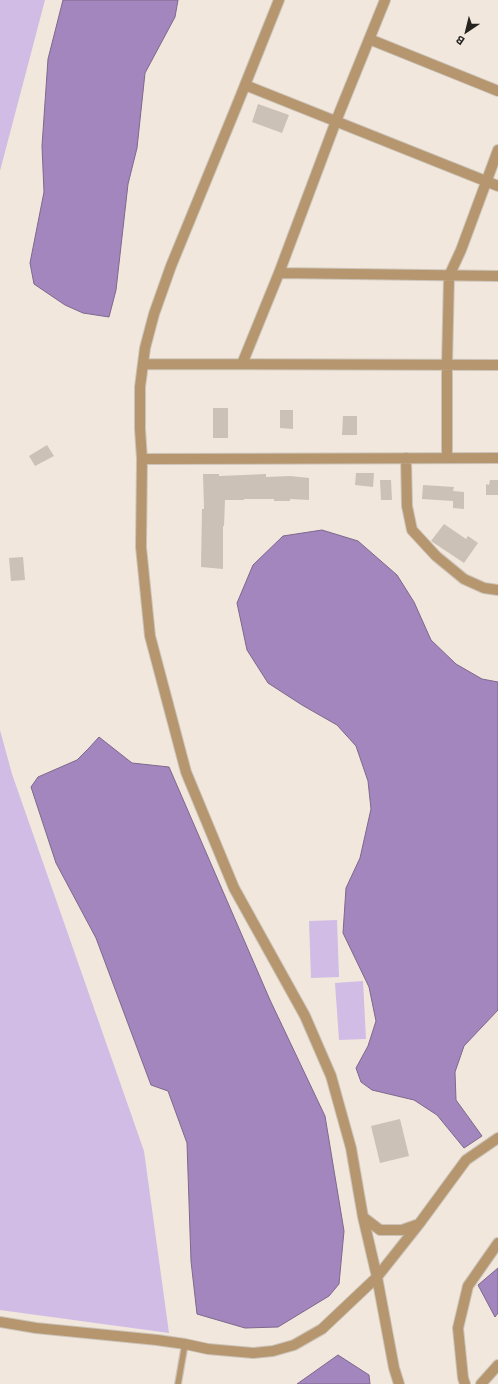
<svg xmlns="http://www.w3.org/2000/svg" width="498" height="1384" font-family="Inter,sans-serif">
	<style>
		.green { fill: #d1bce5 }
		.water { fill: #a386bd; stroke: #7e688e }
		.building { fill: #cbc1b6 }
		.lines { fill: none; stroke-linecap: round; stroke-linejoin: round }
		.service-casing { stroke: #ccc4ba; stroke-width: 8 }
		.minor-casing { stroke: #ccc4ba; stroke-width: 12 }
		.service { stroke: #b5966f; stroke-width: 5.5 }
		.minor { stroke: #b5966f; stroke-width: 10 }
	</style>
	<rect width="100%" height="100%" fill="#f1e7dc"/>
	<path class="green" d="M0,0h45l-45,171z
		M0,730l12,44 132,377 25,182 -169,-23z
		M337,920l2,57 -28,1 -2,-57z
		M363,981l3,58 -27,1 -4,-57z"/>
	<path class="water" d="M63,0h115l-3,17 -30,56 -8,75 -9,36 -12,106 -7,27 -26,-4 -18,-8 -31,-21 -4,-21 14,-71 -2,-46 6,-87z
		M322,530l36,11 39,34 17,27 17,38 25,24 26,15 16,3v328l-34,36 -9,26 1,28 26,36 -18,12 -27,-33 -23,-15 -42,-10 -11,-8 -5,-14 12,-22 8,-25 -7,-34 -26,-54 3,-45 14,-30 11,-49 -3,-28 -12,-35 -19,-21 -35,-20 -34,-22 -21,-33 -10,-47 16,-38 30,-29z
		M99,737l33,26 37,4 101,233 55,116 19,115 -5,53 -10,12 -51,31 -33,1 -48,-14 -6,-53 -4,-118 -19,-52 -17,-6 -55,-147 -40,-75 -25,-76 7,-10 39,-17 12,-12z
		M498,1268v45l-3,4 -17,-32z
		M338,1355l31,20 1,9h-73z"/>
	<path class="building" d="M258,104l31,11 -7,18 -30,-11z
		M213,408h15v30h-15z
		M280,410h13v19l-13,-1z
		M343,416h14v19h-15z
		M47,445l7,11 -19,10 -6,-10z
		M356,473h18l-1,14 -18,-2z
		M203,474h16v2l47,-2v3l24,-1 19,2v22l-19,-1v2h-16v-2h-30v1h-19l-1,26h-1v43l-22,-2 1,-58h2z
		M380,480h11l1,20h-11z
		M490,480h8v15h-12v-11l3,1z
		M423,485l31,2 -1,4 11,1v17l-11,-1v-7l-31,-2z
		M444,524l22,15 2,-3 10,7 -14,20 -33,-22z
		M23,557l2,23 -14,1 -2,-23z
		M400,1119l9,37 -29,7 -9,-37z"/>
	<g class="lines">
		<g class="service-casing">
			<path id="service" d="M178,1384l7,-40"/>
		</g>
		<g class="minor-casing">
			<path id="minor" d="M279,0l-42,105 -66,161 -17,48 -9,34 -5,39v42l2,30 -1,88 9,89 36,136 48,116 71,128 26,60 20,72 12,69 14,60 17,91 5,16
				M369,39l129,52
				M245,85l253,101
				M279,273l219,3
				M143,364l355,1
				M242,364l37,-91 57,-152 49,-121
				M406,458l1,48 5,24 24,26 28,23 20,9 14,2
				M447,458v-93l2,-89 12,-26 37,-100
				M142,459l356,-1
				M363,1217l17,13h22l17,-6
				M0,1322l36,6 121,12 28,4 23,5 45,4 20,-2 21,-6 28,-16 55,-52 42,-53 47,-64 32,-22
				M465,1384l-2,-6 -5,-50 10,-42 30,-43
				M481,1384l17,-19"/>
		</g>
		<use href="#service" class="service"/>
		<use href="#minor" class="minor"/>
	</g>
	<g transform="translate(466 32) rotate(215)" stroke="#f1e7dc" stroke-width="3" paint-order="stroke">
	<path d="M0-3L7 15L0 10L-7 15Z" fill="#26231f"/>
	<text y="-6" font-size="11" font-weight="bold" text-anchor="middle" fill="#26231f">B</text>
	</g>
</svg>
